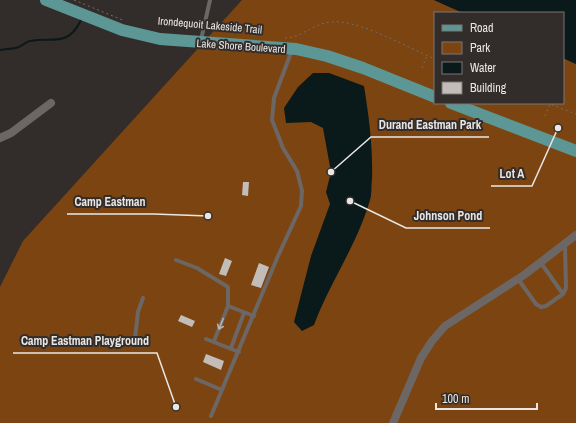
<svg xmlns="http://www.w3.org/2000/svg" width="576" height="423" font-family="'Archivo Narrow',sans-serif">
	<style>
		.green { fill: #7c4410 }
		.water { fill: #0a1919 }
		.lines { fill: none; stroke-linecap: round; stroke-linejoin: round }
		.stream { stroke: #0a1919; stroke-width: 2 }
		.building { fill: #c3bdb9 }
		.path { stroke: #726e6b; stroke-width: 1; stroke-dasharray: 2 3; stroke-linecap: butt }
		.lane { stroke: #6c6764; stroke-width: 4 }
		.street { stroke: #6c6764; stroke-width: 8 }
		.primary { stroke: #5c9796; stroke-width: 12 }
		.oneway { stroke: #b7b4b1 }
		.labels { text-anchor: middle; stroke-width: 4; stroke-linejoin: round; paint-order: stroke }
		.street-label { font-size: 11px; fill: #e9e7e5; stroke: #322d2a }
		.leader { fill: none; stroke: #e9e7e5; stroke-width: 1.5 }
		.callout-dot { fill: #e9e7e5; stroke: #322d2a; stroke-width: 1.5 }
		.callout-label { font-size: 12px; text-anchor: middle; font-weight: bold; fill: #e9e7e5; stroke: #322d2a; stroke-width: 4; stroke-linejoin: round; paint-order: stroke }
	</style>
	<rect width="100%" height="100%" fill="#322d2a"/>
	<path class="green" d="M242,0h192l29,13h-28v90h128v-45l13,6v359h-576v-136l23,-46z"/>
	<path class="water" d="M434,0h142v64l-13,-6v-45h-100z
		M313,73h16l35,13c5,31 9,61 8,93 -1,7 0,15 -2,21 -13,45 -40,82 -56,125l-12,6 -8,-9 17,-66 19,-52 -4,-12 5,-20 -8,-44 -12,-6 -25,1 -2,-15 14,-21z"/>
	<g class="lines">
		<path class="stream" d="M0,50c5,-1 11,-1 16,-2 5,-1 9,-6 14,-7 24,-4 38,6 51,-21"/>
	</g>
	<path class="building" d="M243,182h6l-1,14 -6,-1z
		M225,258l7,3 -6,15 -7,-2z
		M259,263l10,4 -8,21 -10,-3z
		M181,315l14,6 -3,6 -14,-6z
		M206,354l18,7 -3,9 -18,-8z"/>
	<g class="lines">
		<path class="path" d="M74,0l51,21
			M285,38c17,0 26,-14 46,-16 28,-3 77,26 104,37
			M422,68l5,-12
			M547,103l29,11
			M545,116l5,-12"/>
		<path class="lane" d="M201,40l9,-40
			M176,260l21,8 31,19v19
			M541,263l22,31
			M518,279l18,25 5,3 5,-1 17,-12 3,-6 -1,-43
			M135,338l3,-26 5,-14
			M206,339l33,13
			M214,341l14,-35 26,10
			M231,348l13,-35
			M196,379l26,11
			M211,416l67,-160 23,-50 1,-15 -5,-20 -14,-23 -11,-28 2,-22 18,-48"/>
		<path class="street" d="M0,138l11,-5 40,-30
			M393,423l28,-65 11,-17 13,-15 79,-51 52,-40"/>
		<path class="primary" d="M46,0l76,30 38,9 136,10 31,7 36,12 72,29
			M451,103l125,48"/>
	</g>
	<defs><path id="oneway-shaft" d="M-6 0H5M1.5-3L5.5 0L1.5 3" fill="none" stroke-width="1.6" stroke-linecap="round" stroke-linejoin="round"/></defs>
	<use class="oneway" href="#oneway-shaft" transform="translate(221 324) rotate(112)"/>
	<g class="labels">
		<g class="street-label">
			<text transform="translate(210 25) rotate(5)" y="4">Irondequoit Lakeside Trail</text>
			<text transform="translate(241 46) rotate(4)" y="4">Lake Shore Boulevard</text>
		</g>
	</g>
	<path class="leader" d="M331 172L371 137H489M558 128L532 186H491M208 216L154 214H67M350 201L406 228H490M176 407L157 353H13"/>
	<g class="callout-dot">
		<circle cx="331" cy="172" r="4"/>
		<circle cx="558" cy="128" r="4"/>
		<circle cx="208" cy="216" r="4"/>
		<circle cx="350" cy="201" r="4"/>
		<circle cx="176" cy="407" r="4"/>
	</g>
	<g class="callout-label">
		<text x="430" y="129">Durand Eastman Park</text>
		<text x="512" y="178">Lot A</text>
		<text x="110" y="206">Camp Eastman</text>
		<text x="448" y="220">Johnson Pond</text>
		<text x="85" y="345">Camp Eastman Playground</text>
	</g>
	<rect x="434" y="12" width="130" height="92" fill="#322d2a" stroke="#7b7775"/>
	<rect x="442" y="25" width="20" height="6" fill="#5c9796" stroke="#7b7775"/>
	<text x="470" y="32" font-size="12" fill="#e9e7e5">Road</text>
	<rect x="442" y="42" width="20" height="12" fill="#7c4410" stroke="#7b7775"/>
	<text x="470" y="52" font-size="12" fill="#e9e7e5">Park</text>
	<rect x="442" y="62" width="20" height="12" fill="#0a1919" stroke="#7b7775"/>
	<text x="470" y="72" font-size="12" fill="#e9e7e5">Water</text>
	<rect x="442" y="82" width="20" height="12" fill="#c3bdb9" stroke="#7b7775"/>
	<text x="470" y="92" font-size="12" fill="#e9e7e5">Building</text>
	<path d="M436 403v6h101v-6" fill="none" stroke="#e9e7e5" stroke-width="2"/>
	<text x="442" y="403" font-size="12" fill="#e9e7e5" stroke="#322d2a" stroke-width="3" paint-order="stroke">100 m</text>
</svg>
